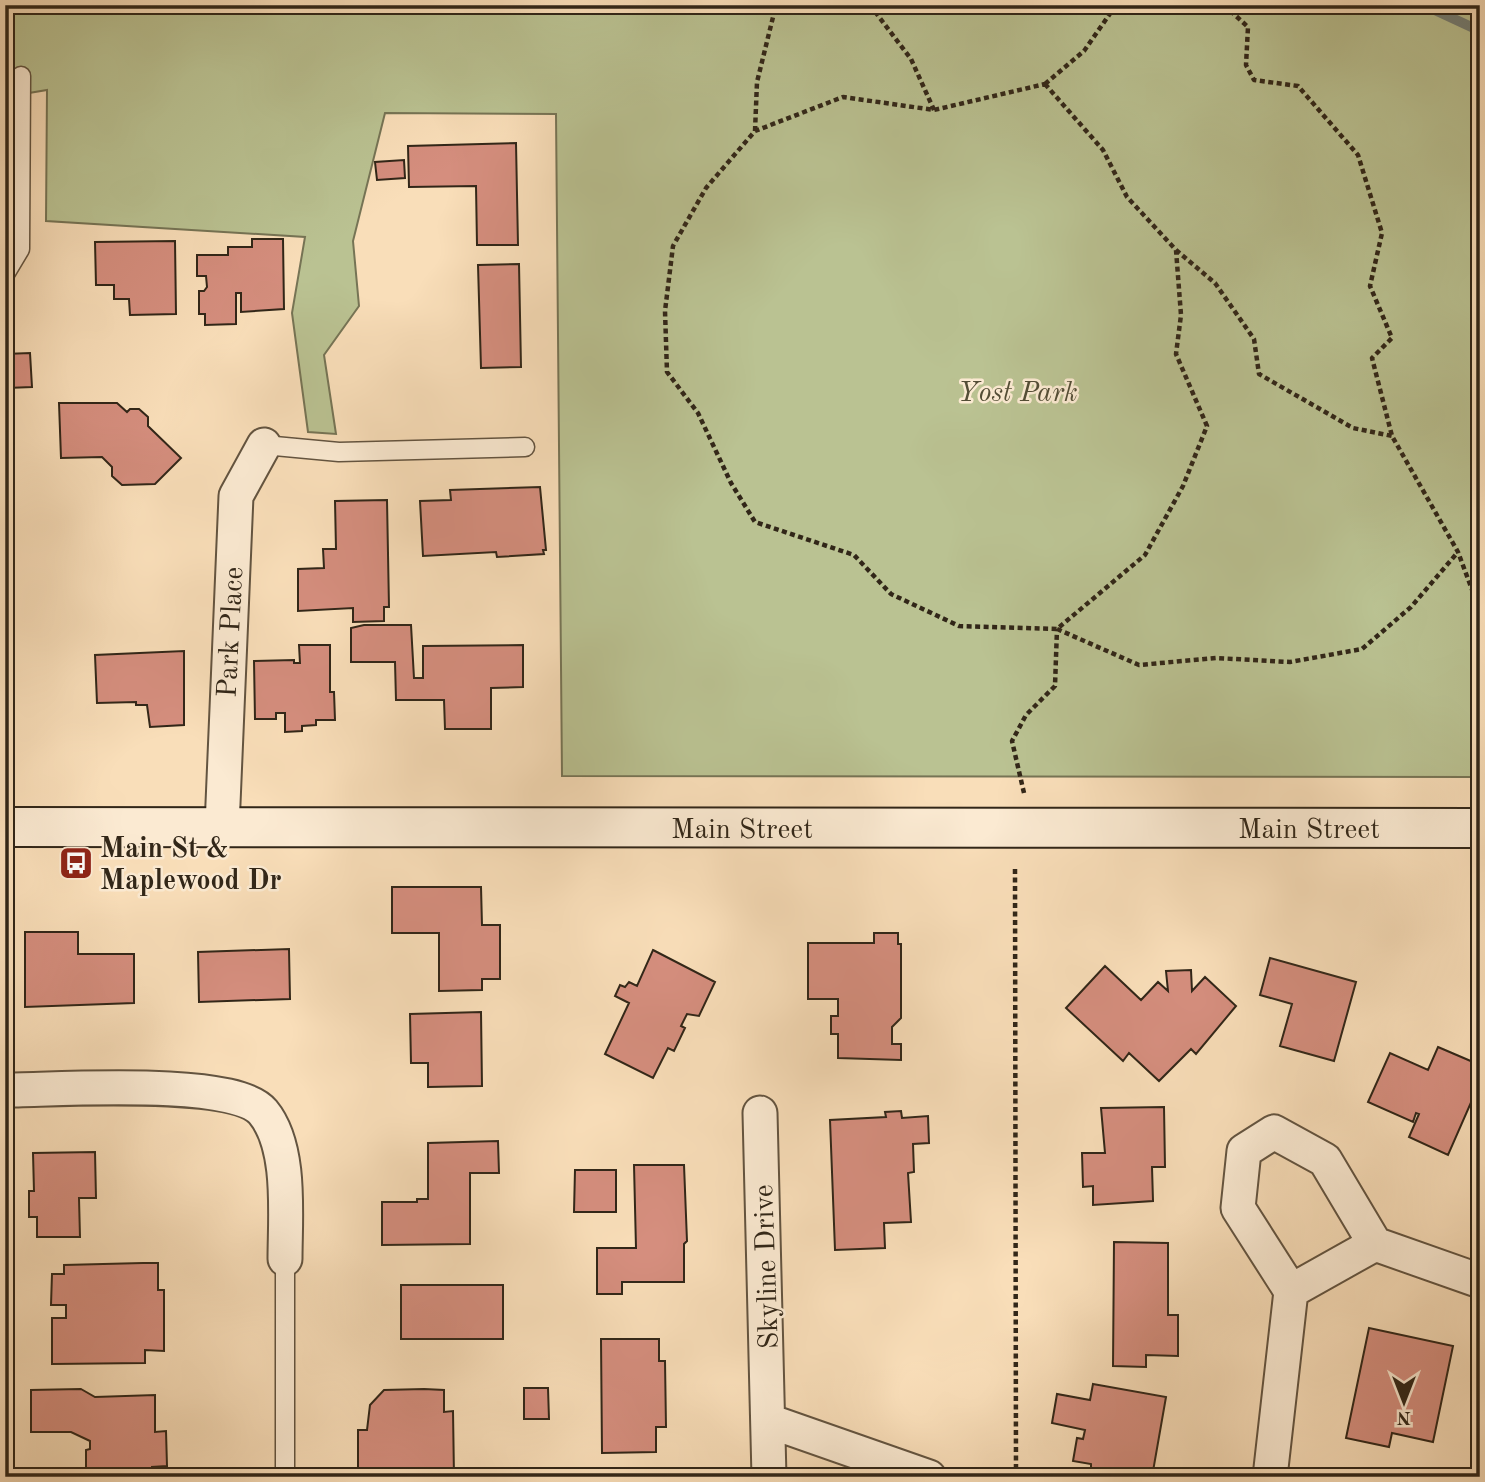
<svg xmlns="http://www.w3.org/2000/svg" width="1485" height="1482" font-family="'Old Standard TT',serif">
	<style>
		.green { fill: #bac292; stroke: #767455; stroke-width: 2 }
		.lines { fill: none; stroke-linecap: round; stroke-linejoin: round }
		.stream { stroke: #747f78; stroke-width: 10 }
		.building { fill: #d58e7e; stroke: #312618; stroke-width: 2 }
		.lane-casing { stroke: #635440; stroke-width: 21 }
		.street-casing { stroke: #635440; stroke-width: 37 }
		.secondary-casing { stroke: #312618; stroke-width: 42 }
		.path { stroke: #312618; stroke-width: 4.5; stroke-dasharray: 5 3.5; stroke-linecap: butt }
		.lane { stroke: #fbead2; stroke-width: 18 }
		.street { stroke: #fbead2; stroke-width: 33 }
		.secondary { stroke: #fbead2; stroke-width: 38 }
		.labels { text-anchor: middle; stroke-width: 5; stroke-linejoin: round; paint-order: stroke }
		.park-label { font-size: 28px; font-style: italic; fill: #534d36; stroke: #fbead2 }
		.street-label { font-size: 28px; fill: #312618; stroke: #fbead2 }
		.poi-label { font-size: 28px; font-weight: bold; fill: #312618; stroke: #fbead2; text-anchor: start }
	</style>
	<rect width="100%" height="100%" fill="#f9deb9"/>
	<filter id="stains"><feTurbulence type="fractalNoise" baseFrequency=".00286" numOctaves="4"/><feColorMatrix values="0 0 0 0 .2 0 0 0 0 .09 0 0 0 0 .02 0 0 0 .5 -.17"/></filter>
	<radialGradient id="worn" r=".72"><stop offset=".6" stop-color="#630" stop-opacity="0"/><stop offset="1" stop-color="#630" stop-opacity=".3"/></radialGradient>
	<path class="green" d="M5,5h1475v772l-918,-1 -6,-662 -171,-1 -32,128 6,65 -35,49 12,79 -28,-2 -16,-119 13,-76 -259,-16 1,-131 -42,7z"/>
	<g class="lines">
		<path class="stream" d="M1424,5l56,26"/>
	</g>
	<path class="building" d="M516,143l2,102h-41l-1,-59 -67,1 -1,-41z
		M404,160l1,18 -28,2 -2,-18z
		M252,239h31l1,70 -43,3v-19h-5v31l-31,1v-11h-6v-23h5l3,-4 -1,-11h-9v-21h31v-8h24z
		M175,241l1,73 -46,1 -1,-16h-15v-14h-18l-1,-43z
		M519,264l2,103 -40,1 -3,-103z
		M30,353l2,34 -25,1 -2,-34z
		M59,403h58l10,9 3,-3h9l9,8v9l33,32 -26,26 -33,1 -10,-9v-9l-10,-10 -41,1z
		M540,487l6,63h-3l1,4 -47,3 -1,-5 -73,4 -3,-55 31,-1 -1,-10z
		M387,500l2,107h-5v14l-31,1v-14l-55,3v-42l26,-1 -1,-19h13l-1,-48z
		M364,625h47l3,53h9v-32l100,-1v42l-32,1v41h-46l-1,-29h-48l-1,-38h-44v-34z
		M299,645h31v47h4l1,28h-19v5l-14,1v5l-17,1v-19h-9v6h-21l-1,-58 40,-1v3h6z
		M184,651v74l-34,2 -3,-22h-11v-3l-39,1 -2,-48z
		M392,887h89l1,38h18v54h-18v11l-43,1v-58h-47z
		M25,932h53v22h56v49l-109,4z
		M874,933h24v11h3v74l-9,9v17h9v16l-63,-2v-24h-7v-18h7v-17h-30v-56h66z
		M289,949l1,50 -91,3 -1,-50z
		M653,950l62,32 -16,34 -12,-2 -6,12 4,2 -11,23 -6,-3 -15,30 -48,-24 24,-51 -14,-7 5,-11 5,2 4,-5 8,4z
		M1270,958l86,24 -22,79 -54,-15 12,-42 -32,-9z
		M1105,966l36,34 17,-18 10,9 -2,-20 25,-1 1,21 13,-14 31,29 -40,48 -5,-5 -32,32 -30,-28 -6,8 -57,-53z
		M481,1012l1,74 -54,1v-24h-17l-1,-49z
		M1438,1047l42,18v17l-32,73 -39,-18 10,-23 -3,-1 -3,9 -45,-20 22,-49 38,17z
		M1164,1107l1,60h-13l1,34 -60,4v-19l-10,1 -1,-34h23l-4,-45z
		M901,1111l1,7 26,-2 1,27 -16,1 1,28 -6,1 3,49 -27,1 1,25 -50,2 -5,-130 56,-3 -1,-5z
		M498,1141l1,32h-29v71l-88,1v-43h35v-3h11v-56z
		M95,1152l1,46h-17l1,39h-43v-20h-8v-26h5l-1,-38z
		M634,1165h50l3,76 -3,3v38h-62v12h-25v-46h39z
		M575,1170h41v42h-42z
		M1114,1242l54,1v72h10v41l-32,-1v12l-33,-1z
		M143,1263h15v27h6v61l-19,-1v13l-93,1v-46h14v-13h-15l1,-31h12v-9z
		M401,1285h102v54h-102z
		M1369,1328l84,18 -20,96 -41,-9 -3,14 -43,-9z
		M601,1339h58v22h6l1,66h-10v25l-54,1z
		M1093,1384l73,13 -14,80h-61v-13l-18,-3 4,-23 6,1 2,-9 -33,-7 5,-29 33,6z
		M524,1388h24l1,31h-25z
		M81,1389l14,8 60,-2v37l11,-1 1,35 -15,1v10h-60v-8h-6v-19l4,-1v-8l-19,-9h-40v-42z
		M424,1389l20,1v22l9,-1 1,66h-96v-47h9l3,-25 14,-15z"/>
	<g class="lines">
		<g class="lane-casing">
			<path id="lane" d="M5,274l15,-25 1,-173
				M264,445l75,7 186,-5
				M285,1259v218"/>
		</g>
		<g class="street-casing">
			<path id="street" d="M222,827l14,-331 28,-51
				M5,1090c49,0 229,-13 258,22 29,35 22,104 22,147
				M760,1113l9,364
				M1291,1291l-53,-83 6,-57 30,-19 51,28 50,84
				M1291,1291l84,-47 105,37
				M769,1421l160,56
				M1270,1477l21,-186"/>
		</g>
		<g class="secondary-casing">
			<path id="secondary" d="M5,827l1475,1"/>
		</g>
		<path class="path" d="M870,5l41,54 23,51
			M1224,5l24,22 -2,38 8,15 44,6 60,69 24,78 -12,53 22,52 -20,20 20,78 66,116 22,59
			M1045,84l58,66 24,47 49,53 5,65 -5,39 31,72 -24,60 -38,69 -88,74 -98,-3 -68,-32 -37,-39 -99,-33 -24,-39 -33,-70 -31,-41 -2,-61 8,-65 33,-58 49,-57 88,-34 91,13z
			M1045,84l39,-33 32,-46
			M755,131l2,-49 19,-77
			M1176,250l39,33 39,56 5,35 94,54 39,8
			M1057,629l82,36 77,-7 74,4 72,-13 49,-42 47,-55
			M1024,793l-12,-52 14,-26 29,-29 2,-57
			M1015,869l1,608"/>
		<use href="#lane" class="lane"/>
		<use href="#street" class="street"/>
		<use href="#secondary" class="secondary"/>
	</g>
	<defs>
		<g id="bus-square" transform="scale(1.75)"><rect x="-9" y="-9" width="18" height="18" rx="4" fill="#8f2418" stroke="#fbead2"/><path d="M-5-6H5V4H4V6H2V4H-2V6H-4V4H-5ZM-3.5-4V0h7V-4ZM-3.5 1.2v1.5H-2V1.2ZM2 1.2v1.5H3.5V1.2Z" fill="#fff"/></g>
	</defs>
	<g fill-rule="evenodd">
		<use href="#bus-square" x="76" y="863"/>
	</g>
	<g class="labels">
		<g class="park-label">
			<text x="1018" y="401">Yost Park</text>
		</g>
		<g class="street-label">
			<text transform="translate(229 632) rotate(-87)" y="10">Park Place</text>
			<text x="742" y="838">Main Street</text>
			<text x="1309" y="838">Main Street</text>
			<text transform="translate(765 1267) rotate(-92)" y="10">Skyline Drive</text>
		</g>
		<g class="poi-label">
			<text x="100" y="857">Main St &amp;<tspan x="100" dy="32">Maplewood Dr</tspan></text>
		</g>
	</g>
	<rect width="1485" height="1482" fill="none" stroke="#f9deb9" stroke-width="28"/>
	<rect x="7" y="7" width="1471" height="1468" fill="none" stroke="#312618" stroke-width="3.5"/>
	<rect x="14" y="14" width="1457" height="1454" fill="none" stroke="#312618" stroke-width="2"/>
	<g transform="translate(1404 1402) rotate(180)" stroke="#fbead2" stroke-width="5" paint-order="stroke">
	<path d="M0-5L12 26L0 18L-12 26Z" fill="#312618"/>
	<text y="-10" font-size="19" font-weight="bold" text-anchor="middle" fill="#312618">N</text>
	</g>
	<rect width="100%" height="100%" filter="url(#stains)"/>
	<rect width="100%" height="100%" fill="url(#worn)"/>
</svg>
